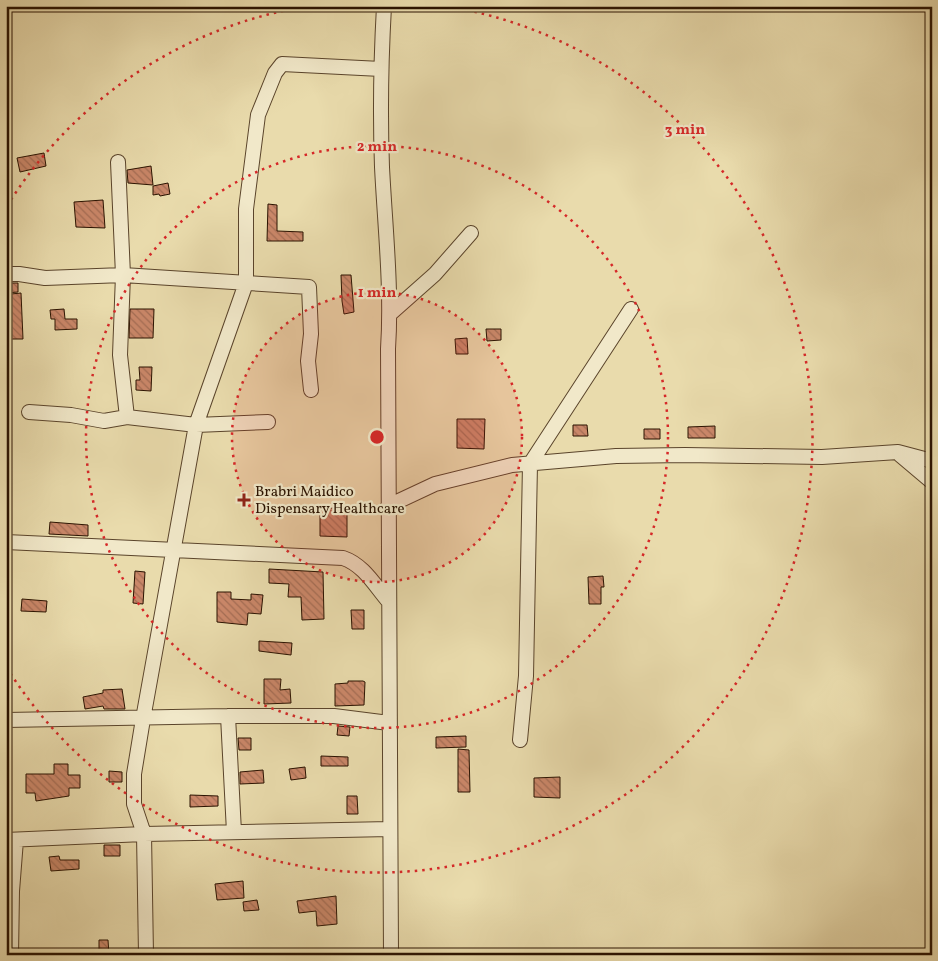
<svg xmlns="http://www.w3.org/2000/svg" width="938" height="961" font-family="Vollkorn,serif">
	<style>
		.building { fill: url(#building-back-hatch); stroke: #2a1200 }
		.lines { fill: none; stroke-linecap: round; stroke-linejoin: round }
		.street-casing { stroke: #5a442b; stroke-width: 16 }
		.street { stroke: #f1e8c9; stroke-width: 14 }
		.ring { fill: none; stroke: #d62828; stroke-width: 2.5; stroke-dasharray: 2.5 5 }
		.poi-dot { fill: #8f2418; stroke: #f1e8c9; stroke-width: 2 }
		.labels { text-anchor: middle; stroke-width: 4.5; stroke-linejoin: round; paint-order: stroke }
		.poi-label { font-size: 15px; fill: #2a1200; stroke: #f1e8c9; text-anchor: start }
		.centre { fill: #d62828; stroke: #f1e8c9; stroke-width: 2.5 }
		.ring-label { font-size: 15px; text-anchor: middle; font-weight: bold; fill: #d62828; stroke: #f1e8c9; stroke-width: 4.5; stroke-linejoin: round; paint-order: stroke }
	</style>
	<defs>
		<pattern id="building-back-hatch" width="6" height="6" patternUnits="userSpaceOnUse" patternTransform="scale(1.25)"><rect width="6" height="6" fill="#ca8769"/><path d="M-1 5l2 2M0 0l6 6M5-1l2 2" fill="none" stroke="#a46d54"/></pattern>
	</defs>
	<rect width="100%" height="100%" fill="#e9dbac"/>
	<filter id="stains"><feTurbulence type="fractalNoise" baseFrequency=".004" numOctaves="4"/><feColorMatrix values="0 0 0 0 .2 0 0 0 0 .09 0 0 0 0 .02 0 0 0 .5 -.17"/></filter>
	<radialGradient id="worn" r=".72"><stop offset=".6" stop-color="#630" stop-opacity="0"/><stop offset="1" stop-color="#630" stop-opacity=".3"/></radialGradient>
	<path class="building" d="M44,153l2,13 -26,6 -3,-14z
		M151,166l2,19 -25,-2 -1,-13z
		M168,183l2,11 -10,2 -1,-2 -6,1v-9z
		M103,200l2,28 -29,-1 -2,-25z
		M268,204l9,1v26l26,1v9h-36z
		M341,275h10l3,37 -10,2 -2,-13z
		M6,283h12v9l-12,1z
		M21,293l2,46h-13l1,-45z
		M64,309l1,10h12v10l-22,1v-11h-4l-1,-9z
		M130,309h24l-1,29h-24z
		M486,329h15v11l-14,1z
		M467,338l1,16h-12l-1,-15z
		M139,367h13l-1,24 -15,-1v-10h4z
		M457,419h28l-1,30 -27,-1z
		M573,425h14l1,11h-15z
		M715,426v12h-27v-11z
		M644,429h16v10h-16z
		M320,508h27v29l-27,-1z
		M50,522l38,3v11l-39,-2z
		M269,569l54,3 1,47 -22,1 -1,-23h-13l1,-13 -20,-1z
		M135,571l10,1 -2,32 -10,-1z
		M603,576l1,11h-3v17h-12l-1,-27z
		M217,592h14v7l20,1v-6l12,1 -2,19 -13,-1 -1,12 -30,-3z
		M22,599l25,2 -1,11 -25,-1z
		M351,610h13v19h-12z
		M259,641l33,2 -1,12 -32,-4z
		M264,679h17l-1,11 10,-1 1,14 -27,1z
		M348,681h15l2,1 -1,23 -29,1v-22l13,-1z
		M122,689l3,20h-21l-1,-3 -18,3 -2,-12 20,-4v-3z
		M338,726l12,1 -1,9 -12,-1z
		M466,736v11l-30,1v-11z
		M238,738h13v12h-12z
		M458,749l11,1 1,42h-12z
		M321,756l27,1v9h-27z
		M54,764h14v11h12v13h-11v8l-33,5 -1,-8h-9v-19h28z
		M305,767l1,11 -15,2 -2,-11z
		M263,770l1,13 -24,1v-12z
		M109,771l13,1v10h-13z
		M560,777v21l-26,-1v-19z
		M190,795l28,1v10l-28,1z
		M347,796h10l1,18h-11z
		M104,845h16v11h-16z
		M59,856l1,4h19v9l-28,2 -2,-14z
		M243,881l1,17 -27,2 -2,-16z
		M336,896l1,28 -20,2 -1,-15 -17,2 -2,-12z
		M257,900l2,10 -15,1 -1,-9z
		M99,940h9l1,15h-10z"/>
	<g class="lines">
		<g class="street-casing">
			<path id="street" d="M384,6c-3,54 -4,107 -2,161 3,60 10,122 6,182l3,606
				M118,162l5,113 -3,80 7,62
				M6,274h13l26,4 78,-3 186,12 2,47 -3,27 3,29
				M391,313l44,-39 36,-41
				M29,412l42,3 33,6 23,-4 69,8 72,-3
				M900,455l32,27
				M388,506l47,-22 77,-19 104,-9 69,-1 137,2 76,-5 34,9
				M6,542l337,16c21,7 32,28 46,44
				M228,716l6,116
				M6,720l222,-4h106l55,7
				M520,740l6,-64 4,-212 101,-155
				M6,840l138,-6 246,-5
				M11,955l1,-64 4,-51
				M146,955l-2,-121 -10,-30v-30l9,-55 53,-294 50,-142v-74l12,-94 17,-42 7,-9 99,5"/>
		</g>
		<use href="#street" class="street"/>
	</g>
	<circle cx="377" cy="437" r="145" fill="#d62828" fill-opacity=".12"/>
	<g class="ring">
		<circle cx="377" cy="437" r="145"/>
		<circle cx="377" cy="437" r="291"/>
		<path d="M7 206A436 436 0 0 1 309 6M445 6A436 436 0 1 1 7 668"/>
	</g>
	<path class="poi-dot" d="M241.5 492.5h5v5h5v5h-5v5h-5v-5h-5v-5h5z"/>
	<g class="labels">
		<g class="poi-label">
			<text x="255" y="496">Brabri Maidico<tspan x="255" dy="17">Dispensary Healthcare</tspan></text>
		</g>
	</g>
	<circle cx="377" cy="437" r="8" class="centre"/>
	<g class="ring-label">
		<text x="685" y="134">3 min</text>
		<text x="377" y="151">2 min</text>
		<text x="377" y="297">1 min</text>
	</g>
	<rect width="938" height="961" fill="none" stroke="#e9dbac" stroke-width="25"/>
	<rect x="8" y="8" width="923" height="946" fill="none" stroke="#2a1200" stroke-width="2.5"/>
	<rect x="12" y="12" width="913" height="936" fill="none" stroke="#2a1200"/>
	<rect width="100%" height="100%" filter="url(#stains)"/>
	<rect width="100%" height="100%" fill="url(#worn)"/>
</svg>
